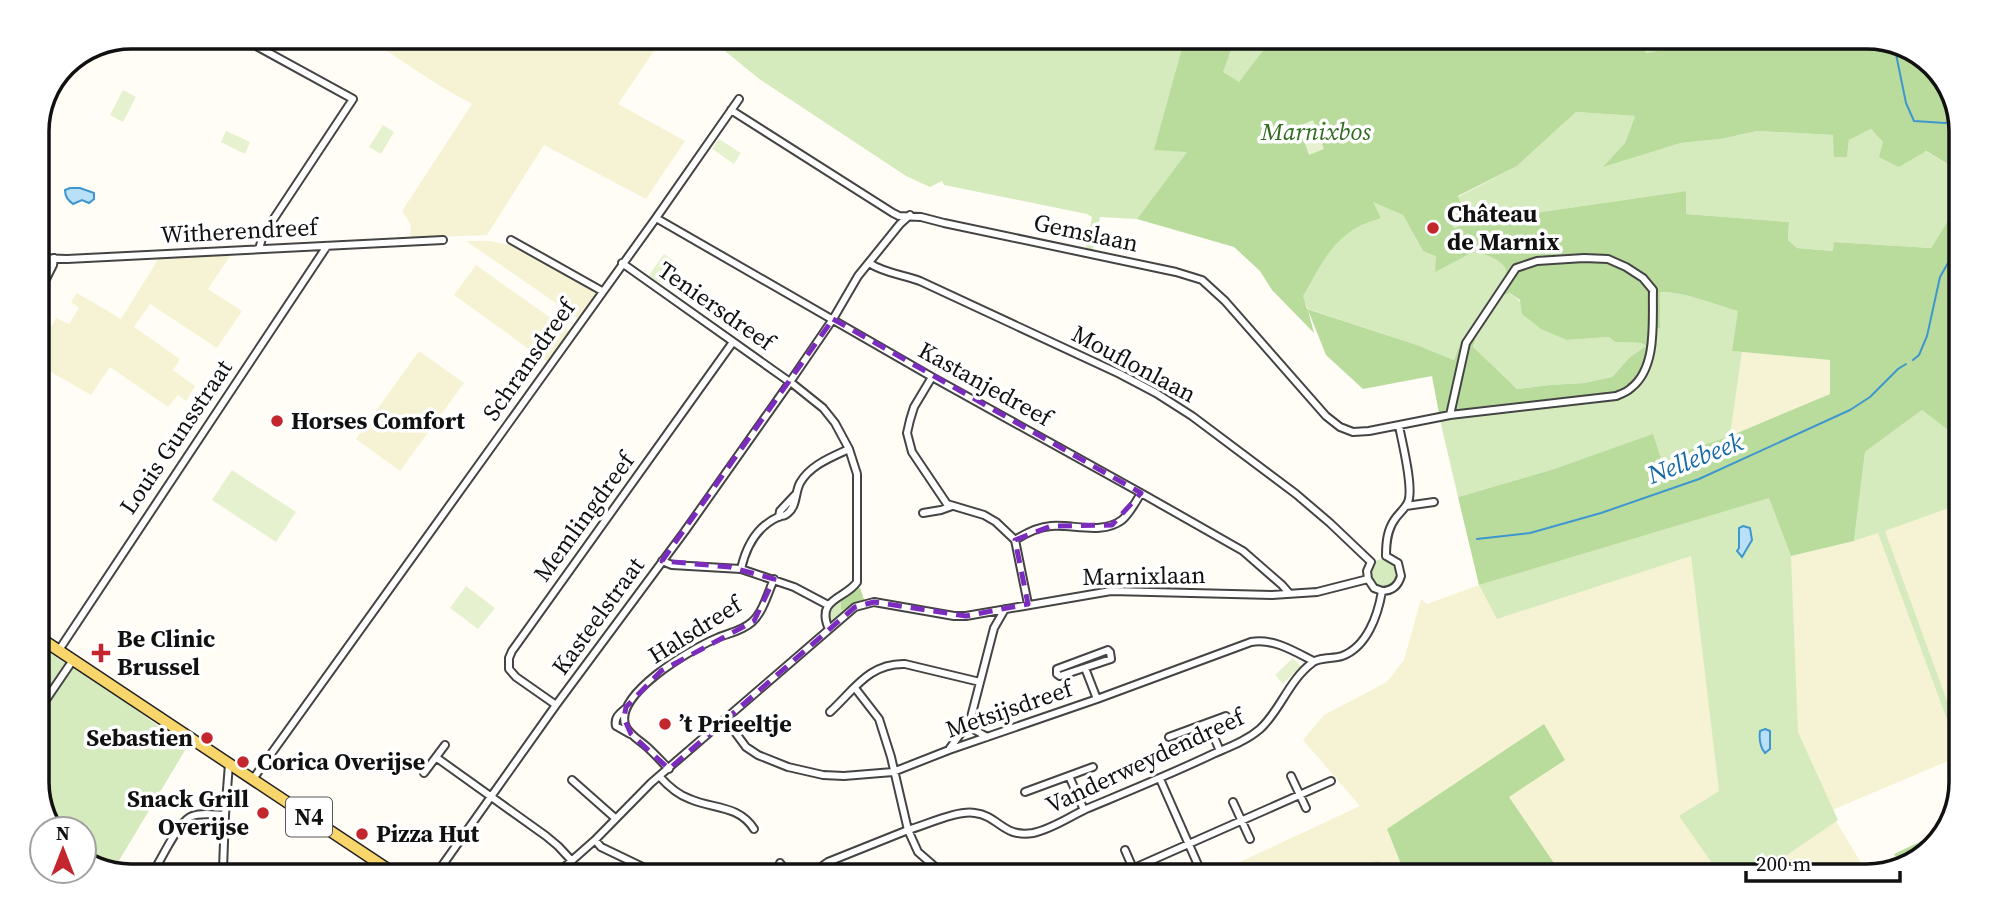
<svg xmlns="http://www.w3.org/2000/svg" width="1998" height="913" font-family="'Source Serif 4',serif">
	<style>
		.farmland { fill: #f6f3d4 }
		.green { fill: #d5ebbd }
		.forest { fill: #b9dc9c; fill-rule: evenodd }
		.pitch { fill: #e6f2cf }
		.water { fill: #b9e0f7; stroke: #3f96cf; stroke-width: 2 }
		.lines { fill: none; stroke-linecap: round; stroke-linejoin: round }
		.stream { stroke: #3f96cf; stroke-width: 2 }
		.street-casing { stroke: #444; stroke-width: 10 }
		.primary-casing { stroke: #222; stroke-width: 13 }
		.street { stroke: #fff; stroke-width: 6 }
		.primary { stroke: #f9d66b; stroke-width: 10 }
		.marked { fill: none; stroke: #7b2cbf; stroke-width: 5; stroke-dasharray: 14 9; stroke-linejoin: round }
		.poi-dot { fill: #c4262e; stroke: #fff; stroke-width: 2.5 }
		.labels { text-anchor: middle; stroke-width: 7; stroke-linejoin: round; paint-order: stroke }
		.shield { fill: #fff; stroke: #585858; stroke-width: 2 }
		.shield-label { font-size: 23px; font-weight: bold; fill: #111 }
		.park-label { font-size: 24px; font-style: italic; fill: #2f6b1f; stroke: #fff }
		.poi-label { font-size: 24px; font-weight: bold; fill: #111; stroke: #fff; text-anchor: start }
		.street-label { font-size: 24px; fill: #111; stroke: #fff }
		.water-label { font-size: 26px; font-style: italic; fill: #1768a6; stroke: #fff }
		.rim { fill: none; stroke: #111; stroke-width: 3.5 }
	</style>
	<rect width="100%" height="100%" fill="#fffdf5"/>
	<path class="farmland" d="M367,38l295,1 -44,65 67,37 -39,58 -102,-54 -57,90 -77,3 1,-13 -9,-14 70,-107 -32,-18z
		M466,241h23l29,6 76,43 2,2 -1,3 -16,24z
		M232,253l-24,36 34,22 -25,37 -67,-44 -16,23 46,32 -7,11 22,16 -9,15 -8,-6 -10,12 -58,-40 -19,28 -54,-31v-11l19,-35 13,6 10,-16 -8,-6 6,-9 44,26 38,-61z
		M476,265l93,66 -22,31 -93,-67z
		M419,351l45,32 -64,88 -44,-32z
		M1742,352l89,8 -1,34 -100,42z
		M1769,497l22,59 63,-15 103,-36 -2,253 -125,53 39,65 -655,-2 146,-68 -57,-66 21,-25 63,-33 17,-22 17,-61 6,5 52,-19z"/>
	<path class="green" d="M731,39l539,2 -133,178 -37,-2 -7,33 -7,-2 6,-31 -5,-3 -143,-29 -2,-4 -12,6 -24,-11 -148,-98 -33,-27z
		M1635,43h58l-46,10z
		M1576,112l59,4 -10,27 -20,23 76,-23 40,-4 36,-8 77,4 13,21 2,-16 22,-11 12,13 42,9 36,21 -1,29 -29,47 -96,-6 -1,9 -37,-3 -9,-8 1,-18 -103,-8v-23l-213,31 -19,6 -7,-14 15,-7 -4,-10 59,-31z
		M1372,201l31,14 20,36 40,6 12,-6c13,5 34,10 33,27l-48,66 -6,16 -37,-15 -109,-36 -6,-13c15,-23 25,-48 47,-64 9,-7 22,-10 32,-14z
		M1660,292c27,0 52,12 79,19l-7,40 10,1 -12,84 -42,14 -7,21 -15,2 -13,-38 -99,34 -96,28 -18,-77 119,-17 60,-4 13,-8 10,-11 9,-52 9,-1z
		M1510,293l57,47 42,-3 6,5 26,1 5,3 -16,11 -18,20 -28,6 -35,2 -32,4 -44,-41 3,-11 26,-42z
		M1922,410l36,28 -1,67 -72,26 70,192v18l-77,-208 -24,8 11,-89z
		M1769,497l22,59 7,176 40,88 -82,56h-35l-42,-60 40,-25 -28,-235 -194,63 -18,-34z
		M1369 573a14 14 0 1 1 28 0a14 14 0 1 1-28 0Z
		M857,588h3l4,12 -23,14 -8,8h-5c0,-18 14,-26 29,-34z
		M37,644l28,19 -28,42z
		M75,665l112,82 -73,122h-20l-10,-8v-32h-32l-15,-40v-68z
		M1379,861l4,8 -5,5h-33l27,-12z"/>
	<path class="forest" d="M1184,41h50l-11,31 16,10 31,-41 365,2 12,10 46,-10 211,1 41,34 16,47v47l-35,-21 -27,16 -20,-10 4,-15 -12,-13 -22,11 -2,17h-13l-1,-22 -76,-4 -36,8 -40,4 -78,24 22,-24 10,-27 -59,-4 -59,54 -59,30 4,11 -15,7 7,14 19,-6 213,-31v23l103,8 -1,18 9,8 36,3 1,-9 97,6 29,-47 -2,237 -36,-28 -57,42 -11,89 -63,15 -22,-58 -290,87 -21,-88 96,-28 99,-35 13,39 15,-2 7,-21 42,-14 100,-42v-34l-98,-9 6,-40c-26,-7 -51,-19 -78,-19v36l-9,1 -1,31 -18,31 -14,8 -93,7 -85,13 -8,-43 -69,13 -37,-34 -18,-45 6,23 -42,-43 -12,-19 -26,-24 -97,-28 50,-67 -33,-2zM1373,202l30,13 20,36 13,5 -1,16 40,-21c13,5 34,10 32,27l-47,66 -6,16 -37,-15 -110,-36 -4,-13c14,-23 24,-48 47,-64 8,-7 21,-10 31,-14zM1510,293l10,7 2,14 19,15 26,11 42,-3 6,5 26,1 5,3 -16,11 -18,20 -28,6 -35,2 -32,4 -44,-42 3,-10 27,-42z
		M860,588l4,12 -22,10 -1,-1v-8z
		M1544,724l21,36 -56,37 49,72 -9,6 -144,-1 -18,-45z
		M1945,830l-25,30 -19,6 -7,-12z"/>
	<path class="pitch" d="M123,90l13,7 -13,25 -13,-7z
		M1313,120l11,29 -15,6 -10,-29z
		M383,125l11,7 -13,22 -12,-7z
		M226,131l24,11 -5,12 -24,-12z
		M719,139l22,14 -7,11 -22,-15z
		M664,254l10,7 -15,22 -10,-8z
		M232,470l64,42 -20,30 -64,-42z
		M466,586l29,22 -17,21 -28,-21z
		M1293,658l8,8 -18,18 -8,-9z"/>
	<path class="water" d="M70,188h10l14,5v6l-5,4 -7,-3 -9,4c-5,-4 -8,-7 -8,-14z
		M1743,526l7,2 2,12 -10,17 -5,-6 2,-3v-20z
		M1765,729l5,2v18l-5,4c-5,-6 -6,-14 -5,-22z"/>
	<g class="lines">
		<path class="stream" d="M1889,44l7,10 10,49 8,18 31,2 14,-3
			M1913,360l6,-5 8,-19 13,-59 20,-35
			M1477,539l53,-6 71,-20 98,-34 151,-69 20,-13 28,-28 8,-5"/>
		<g class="street-casing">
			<path id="street" d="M240,37l113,62 -90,136 -4,14
				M731,110l162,103 6,3 22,1 23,6 232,49 26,8 23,21 101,115 14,11 13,5 16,-1 81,-16 166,-19c5,-2 11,-4 15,-8 27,-21 21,-68 22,-98l-10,-12 -17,-11 -18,-8 -24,-1 -47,3 -21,7 -50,75 -16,72
				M656,218l276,159 209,116 102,58 39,34 7,8
				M511,240l91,51
				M37,258l30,1 376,-19
				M622,263l165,117
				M869,263c15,10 35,12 51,18l200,93 36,19 36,23 104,78 34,29 41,39
				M37,297l16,-32 1,-7
				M932,377l-18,30 -4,13 -3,13 5,19 35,52 37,11 12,7 19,18 13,64
				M792,379l41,-60 25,-43 42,-52 10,-9
				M793,384l30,24 12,15 14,26 8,25v108c-11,17 -42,16 -28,47
				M1406,506l28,-4
				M923,513l18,-3 11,-4
				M779,517l1,-6 15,-16
				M1015,540c11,-7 22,-13 36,-14 22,-2 51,9 71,-6 8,-7 14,-18 19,-27
				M1386,556c0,-13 1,-26 9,-37 4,-6 10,-10 13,-17 6,-14 -6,-60 -9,-76
				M662,561l10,4 69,4 53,18 34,18
				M741,569c5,-22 15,-42 37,-52 7,-3 4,1 10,-4 9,-7 7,-21 12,-30 10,-18 32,-26 49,-34
				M1368,579l6,9 8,3
				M1368,579l-1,-8 4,-9
				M1382,591c10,0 16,-5 19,-15l-3,-13 -12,-7
				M59,650l268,-404
				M1108,650l2,2 1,7 -51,17 -3,-2v-5z
				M1085,668l12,31
				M855,688l24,31 12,38 17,73c18,-5 49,-20 67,-17 24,3 28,25 58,20 19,-4 36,-16 53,-24 43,-18 85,-35 127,-55 16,-7 33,-13 47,-25 20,-18 29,-49 52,-66 6,-6 21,-4 30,-7 25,-9 36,-41 40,-65
				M556,705l-40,-28 -7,-8v-11l3,-7 221,-309
				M625,709c-6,5 -11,9 -9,17l14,8
				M830,712c24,-22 39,-49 75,-48l75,18
				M37,713l36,-53
				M726,720l20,27 12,8 30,12 35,8 21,1 49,-4 56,-22 148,-51 154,-57c22,-4 43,9 62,19
				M970,721l5,9 12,7
				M1208,723l12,28
				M1169,737l57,-21
				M950,748l20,-27 24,-93 11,-19
				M437,758l109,78 12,10 14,15
				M669,769c-8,-8 -15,-16 -23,-23 -7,-6 -16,-11 -20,-19 -15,-32 67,-79 91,-89 12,-5 25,-7 35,-16 11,-10 16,-29 22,-43
				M424,773l21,-28
				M659,776c9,10 19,19 31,23 23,10 49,6 64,30
				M1069,776l15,34
				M1291,776l15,32
				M253,779l403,-561 83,-119
				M1160,779l42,95
				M572,780l43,38
				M1025,792l68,-25
				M1233,802l17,37
				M595,840l6,7 50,24
				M1125,850l10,23
				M780,863l7,9
				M155,869c8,-13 22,-44 35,-52 9,-5 25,-2 35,-2
				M223,869l2,-54 4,-51
				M439,870l117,-165 129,-174 103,-146
				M560,871l35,-31 56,-57 204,-176 19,-5 80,14h12l145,-25 161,4 45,-3 51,-13
				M814,872l14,-10 80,-32 10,22 23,20
				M1123,873l208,-92"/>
		</g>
		<g class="primary-casing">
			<path id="primary" d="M37,636l352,234"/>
		</g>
		<use href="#street" class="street"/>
		<use href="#primary" class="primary"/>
	</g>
	<path class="marked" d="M833,319l308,174 -29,32 -61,1 -36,14 13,64 -62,12 -92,-14 -19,5 -186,162 -38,-35 -7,-16 2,-11 35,-36 93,-50 20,-42 -44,-12 -68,-6z"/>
	<g class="poi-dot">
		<circle cx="1433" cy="228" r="7"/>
		<circle cx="277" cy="421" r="7"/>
		<path d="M97.5 642.5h7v7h7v7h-7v7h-7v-7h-7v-7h7z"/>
		<circle cx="665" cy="724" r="7"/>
		<circle cx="207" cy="738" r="7"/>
		<circle cx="243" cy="762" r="7"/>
		<circle cx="263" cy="813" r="7"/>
		<circle cx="362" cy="834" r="7"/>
	</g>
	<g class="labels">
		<rect class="shield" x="286" y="797.5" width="46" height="39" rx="5"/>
		<g class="shield-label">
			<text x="309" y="825">N4</text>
		</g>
		<g class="park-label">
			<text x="1316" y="140">Marnixbos</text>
		</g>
		<g class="poi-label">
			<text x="1447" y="222">Château<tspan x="1447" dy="28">de Marnix</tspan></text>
			<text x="291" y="429">Horses Comfort</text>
			<text x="117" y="647">Be Clinic<tspan x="117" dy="28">Brussel</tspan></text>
			<text x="679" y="732">’t Prieeltje</text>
			<text x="193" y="746" text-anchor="end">Sebastien</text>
			<text x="257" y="770">Corica Overijse</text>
			<text x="249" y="807" text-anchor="end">Snack Grill<tspan x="249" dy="28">Overijse</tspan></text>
			<text x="376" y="842">Pizza Hut</text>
		</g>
		<g class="street-label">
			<text transform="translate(239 231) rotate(-3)" y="8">Witherendreef</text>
			<text transform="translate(1086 233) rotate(12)" y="8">Gemslaan</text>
			<text transform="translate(716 306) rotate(35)" y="8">Teniersdreef</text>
			<text transform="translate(529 360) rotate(-55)" y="8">Schransdreef</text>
			<text transform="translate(1134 364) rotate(28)" y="8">Mouflonlaan</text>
			<text transform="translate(985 384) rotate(29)" y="8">Kastanjedreef</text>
			<text transform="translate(176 437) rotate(-56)" y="8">Louis Gunsstraat</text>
			<text transform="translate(584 517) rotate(-54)" y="8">Memlingdreef</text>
			<text transform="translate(1144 576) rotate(-1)" y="8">Marnixlaan</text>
			<text transform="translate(598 616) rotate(-54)" y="8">Kasteelstraat</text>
			<text transform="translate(695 630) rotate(-32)" y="8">Halsdreef</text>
			<text transform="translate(1009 709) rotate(-19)" y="8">Metsijsdreef</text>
			<text transform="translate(1145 761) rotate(-25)" y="8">Vanderweydendreef</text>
		</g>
		<g class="water-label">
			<text transform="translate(1695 458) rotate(-21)" y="9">Nellebeek</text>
		</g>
	</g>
	<path d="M0 0H1998V913H0ZM131 49H1867A82 82 0 0 1 1949 131V782A82 82 0 0 1 1867 864H131A82 82 0 0 1 49 782V131A82 82 0 0 1 131 49Z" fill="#fff" fill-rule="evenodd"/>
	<path class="rim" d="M131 49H1867A82 82 0 0 1 1949 131V782A82 82 0 0 1 1867 864H131A82 82 0 0 1 49 782V131A82 82 0 0 1 131 49Z"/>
	<g transform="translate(63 850)"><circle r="33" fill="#ffffff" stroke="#a0a0a0" stroke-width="2"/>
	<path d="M0-5L12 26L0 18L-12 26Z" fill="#c4262e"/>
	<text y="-10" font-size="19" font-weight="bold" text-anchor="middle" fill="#111111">N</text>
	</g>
	<path d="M1746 871v10h154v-10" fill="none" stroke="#111111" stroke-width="3.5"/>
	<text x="1756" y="871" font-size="21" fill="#111111" stroke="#ffffff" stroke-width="5" paint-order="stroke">200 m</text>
</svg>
